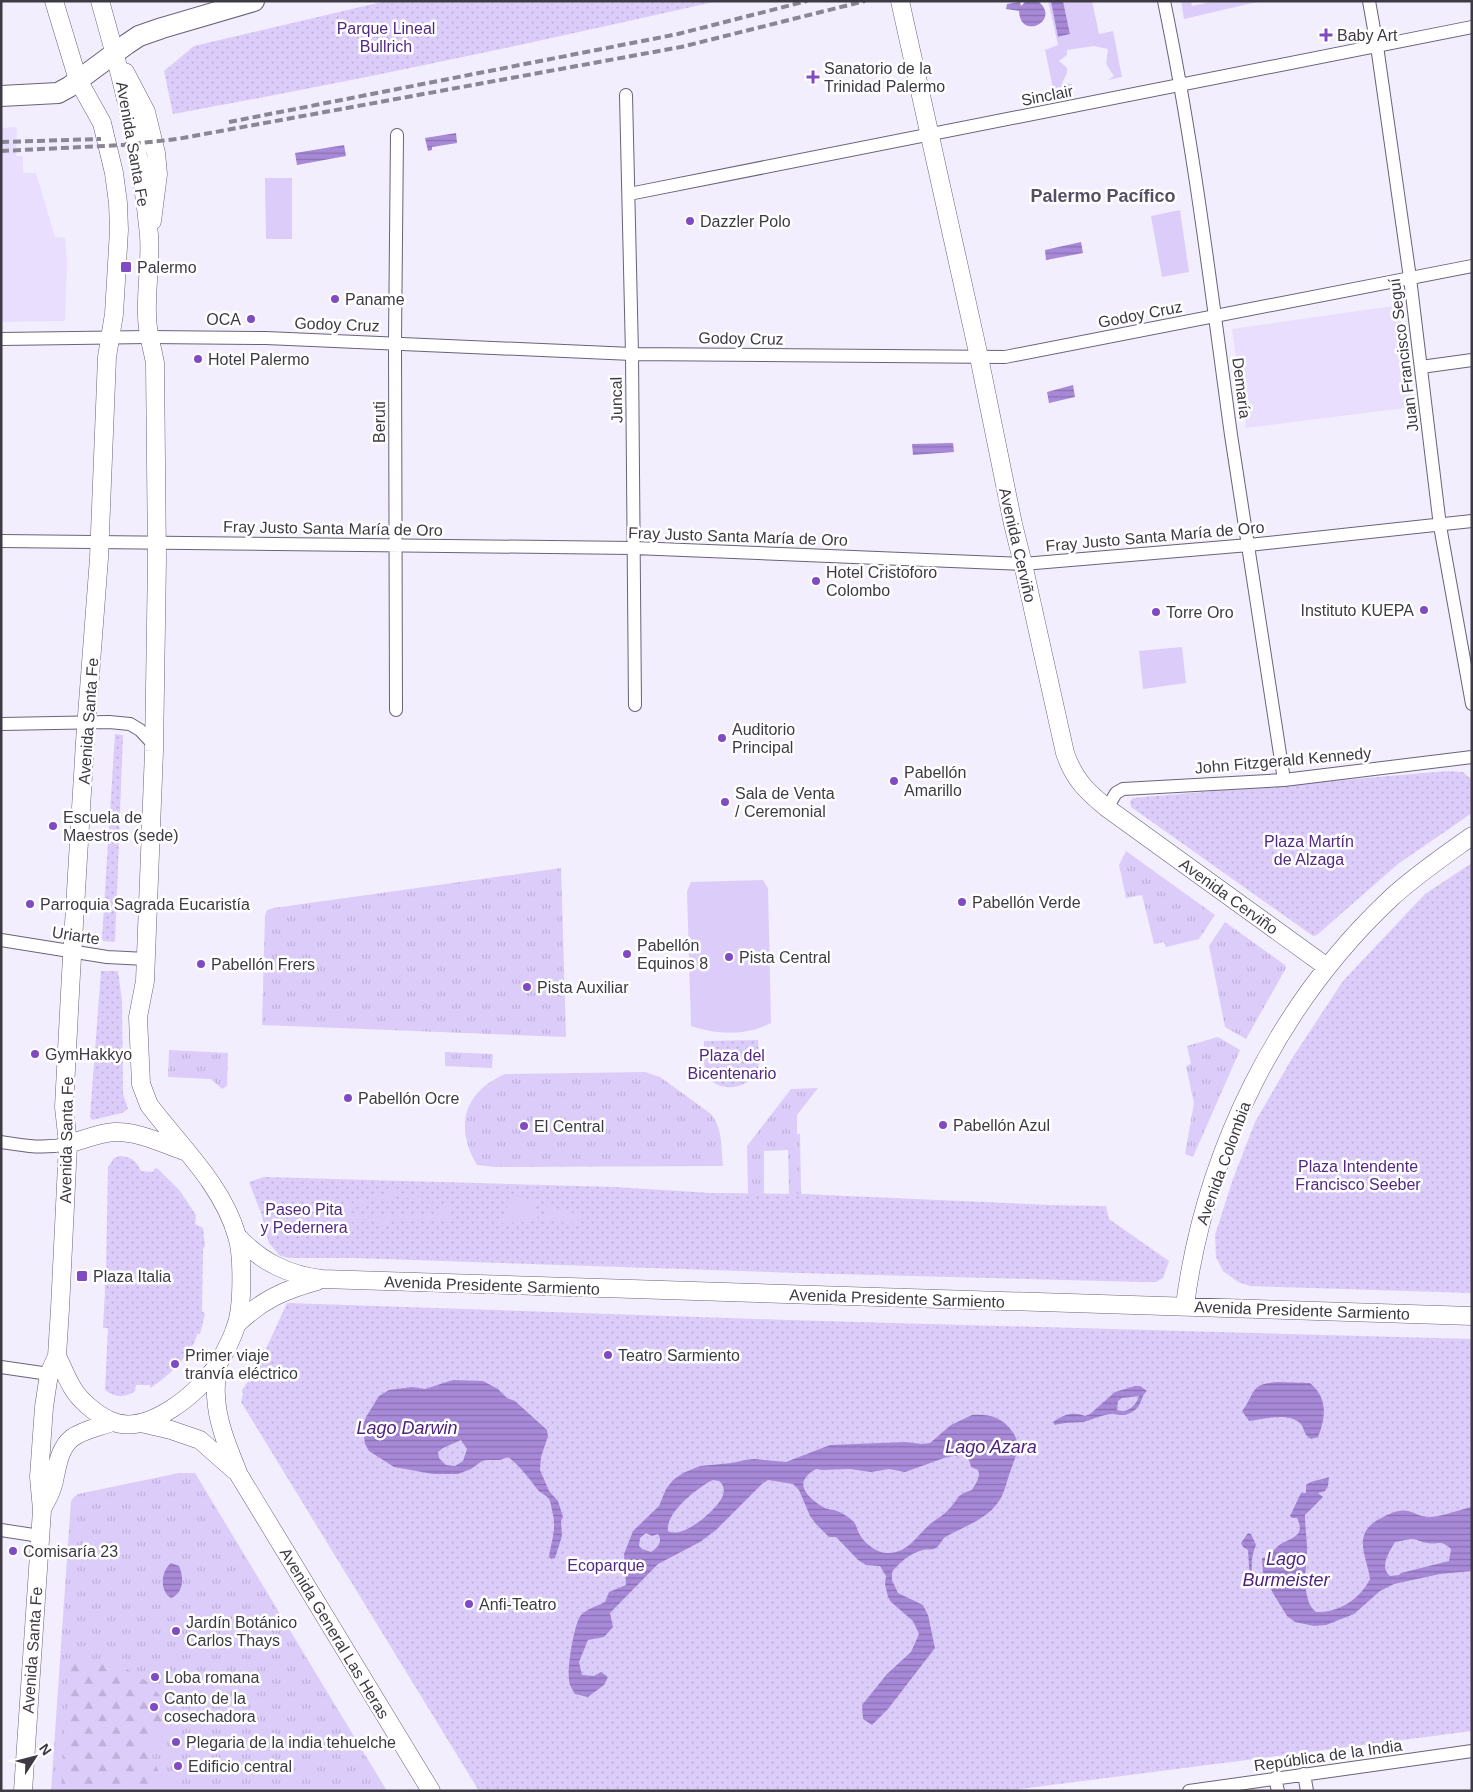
<svg xmlns="http://www.w3.org/2000/svg" width="1473" height="1792" font-family="Helvetica,sans-serif">
	<style>
		.built { fill: #e9defe }
		.grass { fill: url(#grass-tufts) }
		.forest { fill: url(#forest-firs) }
		.park { fill: url(#park-dots) }
		.garden { fill: #dcccfa }
		.water { fill: url(#water-rules); fill-rule: evenodd }
		.lines { fill: none; stroke-linecap: round; stroke-linejoin: round }
		.street-casing { stroke: #6a6378; stroke-width: 14 }
		.secondary-casing { stroke: #6a6378; stroke-width: 19 }
		.primary-casing { stroke: #6a6378; stroke-width: 22 }
		.street { stroke: #fff; stroke-width: 12 }
		.secondary { stroke: #fff; stroke-width: 18 }
		.primary { stroke: #fff; stroke-width: 20 }
		.rail { stroke: #8b8693; stroke-width: 4; stroke-dasharray: 8 4; stroke-linecap: butt }
		.poi-dot { fill: #804bc2; stroke: #fff; stroke-width: 2 }
		.labels { text-anchor: middle; stroke-width: 5; stroke-linejoin: round; paint-order: stroke }
		.park-label { font-size: 16px; fill: #532884; stroke: #fff }
		.poi-label { font-size: 16px; fill: #3e3a44; stroke: #fff; text-anchor: start }
		.street-label { font-size: 16px; fill: #3e3a44; stroke: #fff }
		.neighbourhood-label { font-size: 18px; font-weight: bold; fill: #564f63; stroke: #fff }
		.water-label { font-size: 18px; font-style: italic; fill: #4e227e; stroke: #fff }
	</style>
	<defs>
		<pattern id="grass-tufts" width="24" height="20" patternUnits="userSpaceOnUse" patternTransform="scale(1.25)"><rect width="24" height="20" fill="#dcccfa"/><path d="M3 7l-1-3M5 7V3M7 7l1-3M15 17l-1-3M17 17v-4M19 17l1-3" fill="none" stroke="#beb0d8"/></pattern>
		<pattern id="forest-firs" width="22" height="20" patternUnits="userSpaceOnUse" patternTransform="scale(1.25)"><rect width="22" height="20" fill="#dcccfa"/><path d="M5 1l3.5 6h-7zM16 11l3.5 6h-7z" fill="#beb0d8"/></pattern>
		<pattern id="park-dots" width="8" height="8" patternUnits="userSpaceOnUse" patternTransform="scale(1.25)"><rect width="8" height="8" fill="#dcccfa"/><path d="M2 2h.1M6 6h.1" fill="none" stroke="#beb0d8" stroke-width="1.8" stroke-linecap="round"/></pattern>
		<pattern id="water-rules" width="6" height="5" patternUnits="userSpaceOnUse" patternTransform="scale(1.25)"><rect width="6" height="5" fill="#a789d8"/><path d="M0 2.5h6" fill="none" stroke="#8971b1"/></pattern>
	</defs>
	<rect width="100%" height="100%" fill="#f3eefd"/>
	<path class="built" d="M17,127l-1,29h7v17h13l19,64 10,1 2,23 -2,60 -64,1v-194z
		M1400,305l13,102 -167,21 -14,-99z"/>
	<path class="grass" d="M1126,851l89,64 -16,24 -33,8 -2,-5 -10,2 -12,-49 -16,3 -7,-33z
		M561,868l5,169 -304,-12 3,-109 2,-6 7,-2z
		M1225,922l60,43 1,3 -40,71 -21,-12 -16,-81z
		M1218,1037l22,13 -47,107 -8,-3 9,-51 -8,-37 5,-2 -4,-18z
		M169,1050l59,3 -1,33 -5,3 -11,-10 -43,-2z
		M445,1052l48,2 -1,14 -47,-2z
		M645,1072l15,5 51,37c12,15 10,33 12,52l-228,1 -18,-2c-23,-39 -13,-73 28,-91z
		M818,1088l-21,27v19h3l1,60 46,2 -58,-2 -1,-44 -24,1v43h-16l-1,-48 44,-57z
		M179,1473h16l192,318h-336l20,-290 3,-4 4,-3z"/>
	<path class="forest" d="M92,1659l27,5 30,19 18,21 4,20 -12,11 -9,15 16,41h-105l9,-128z"/>
	<path class="park" d="M386,1h332c-181,41 -362,80 -545,113l-9,-43 30,-25z
		M115,734l8,1 -8,207 -12,-1 -1,-3z
		M1448,771l15,1 9,8v33l-74,51 -81,71 -4,1 -182,-129 -1,-6 3,-3z
		M1472,863v430l-222,-7 -12,-4 -15,-11 -7,-14 -1,-22 18,-56 22,-57 36,-62 52,-79 82,-87z
		M101,971h17l4,30 1,93 5,15 -6,4 -30,7 -2,-3z
		M758,1040c0,10 3,22 -1,31 -10,21 -46,23 -52,-2 -2,-8 -1,-19 -1,-28z
		M120,1156c11,1 16,4 21,15l12,1 2,-4 3,1 22,22 16,24 -1,9 8,4 2,18 -2,3 -1,62 3,3 -5,20h-3c-2,17 -32,46 -47,54v-3h-14l-1,6c-10,7 -20,7 -30,-1l3,-62h-5l2,-37 -1,-13 2,-7 2,-104 6,-9z
		M264,1177l350,10 97,6 90,1 250,11 55,1 3,13 60,42 -6,17 -7,4h-14l-344,-9 -445,-15h-62l-11,-2 -11,-13 -8,-30 -12,-31z
		M287,1303l501,17 684,19v392l-467,60h-526l-238,-389 2,-8 -1,-4 13,-19 11,-22z"/>
	<path class="garden" d="M1048,1h5l-2,1 8,35 11,-3 -7,-33h29l7,33 14,-3 9,46 -14,3 6,-4c-10,-15 -8,-10 -6,-27l-14,-3 -27,4v5l-8,6 8,7v5l-5,10 10,1 1,5 -19,4 -9,-43 13,-5z
		M1181,1h10l1,5 23,-5h46l-77,18z
		M265,178h27v61h-26z
		M1180,210l9,62 -27,5 -11,-61z
		M1182,647l4,36 -43,6 -4,-38z
		M763,880l5,8 3,135c-26,13 -54,12 -80,3l-4,-135 4,-9z
		M390,1190l31,8 4,3 27,5 -2,14h-45v-4h34l1,-11 -48,-11 -3,5h-4z
		M379,1196v3l-27,10 -1,4 11,2 5,-1 1,4c11,1 20,-5 31,-1l-1,3 -15,5 -5,-3h-32v-17z
		M514,1196l20,6 4,17 -7,-1 -6,4 -26,1z
		M544,1206l36,9 -3,9 -32,-4z"/>
	<path class="water" d="M1026,1l13,1c22,19 -19,39 -20,9l-13,-2 1,-5 13,-2 1,4z
		M1063,1l7,33 -12,3 -7,-35z
		M456,133l1,10 -25,4v3l-4,1 -3,-13z
		M344,145l2,11 -49,9 -2,-12z
		M1081,242l2,11 -37,7 -1,-10z
		M1073,385l2,12 -26,6 -2,-11z
		M953,443l1,9 -41,3 -1,-11z
		M453,1380l30,1 15,8 9,9 8,3 32,29 1,6 -7,21 -1,13 9,21 9,10 5,16 -2,4 1,15 -7,22 -4,1 -2,-2c3,-20 8,-27 3,-47 -1,-3 -1,-8 -3,-11 -3,-4 -9,-6 -12,-10 -8,-11 -18,-24 -29,-32l-8,3h-13l-5,1 -11,8 -13,5h-25l-39,-7 -25,-16 -4,-7 -2,-18 3,-9 13,-21 10,-6 23,-3 13,2zM461,1440l6,9 -4,12 -8,5 -9,-1 -7,-7 -1,-6 5,-4z
		M1277,1382l33,1c18,15 16,34 8,54l-7,2c-8,-4 -6,-11 -11,-16 -13,-11 -36,-4 -51,-2l-7,-10c7,-7 10,-23 19,-26 4,-2 11,-2 16,-3z
		M1135,1386h5l7,5c-6,4 -5,14 -12,19 -10,7 -13,5 -22,4 -10,0 -21,6 -30,8 -10,1 -18,0 -28,3l-2,-3c10,-7 20,-11 32,-6l5,-2 25,-22zM1139,1396c-3,10 -12,18 -22,14l1,-9 4,-3z
		M972,1415c16,-1 29,1 40,16 10,15 5,21 0,36 -4,9 -6,20 -10,29 -11,22 -35,29 -55,40 -6,3 -7,11 -13,13 -4,1 -8,0 -11,1 -13,3 -24,13 -31,22v8l6,13 25,12 5,10 7,33 -47,61 -16,16 -9,-6 -1,-14 25,-31 24,-22 8,-18 -6,-13 -22,-19 -3,-5 -3,-13 1,-8 -6,-10 -14,-1 -8,-5 -22,-23h-7l-13,-13 -6,-8 -11,-26 -6,-6 -25,-4 -6,4 -46,46 -16,12 -42,22 -48,49 3,14 -9,10 -16,3 -9,22 3,13 12,1 7,-4 7,5 -4,8 -16,12 -13,-3c-2,-4 -6,-9 -6,-14 -2,-12 5,-56 12,-65 6,-6 16,-9 24,-13l4,-10 17,-7 -2,-31 9,-23 26,-25 7,-17 7,-9 10,-7 17,-7 32,-3 13,-3 9,-1 32,3 44,-17 76,-3 16,2 8,-1 21,-18zM960,1455c7,1 10,5 11,12l7,3c3,7 -2,13 -6,20 -16,5 -12,7 -22,18 -6,7 -15,12 -21,17 -12,11 -22,28 -40,28 -11,1 -24,-9 -29,-18 -3,-4 -3,-9 -6,-13 -5,-5 -13,-10 -20,-12 -3,0 -8,-1 -11,-3 -18,-11 -30,-25 -7,-38l6,1 28,-1 21,3 18,-3 16,3 42,-15zM713,1480l6,1c4,3 6,8 4,14 -4,13 -40,45 -55,36 -3,-18 30,-44 45,-51zM646,1533l6,3 6,-2c5,7 0,14 -7,18l-9,-3 -3,-3 1,-8z
		M1329,1477l-1,9 -3,5 -7,2 5,4 -18,18c0,12 2,24 2,36 -1,17 -6,50 9,61 23,1 44,-13 54,-33 -4,-26 -20,-47 15,-63 6,-3 16,-7 23,-5 7,2 13,6 22,6 14,-1 28,-7 42,-10v64l-32,3 -46,10 -14,7 -26,23 -28,11 -12,1 -19,-4 -8,-6 -13,-21 -11,-22 -1,-15 6,-1c4,-3 5,-7 9,-10 11,-10 30,-8 20,-29h-5l-2,-2 11,-23h5v-8c6,-5 16,-5 23,-8zM1411,1539c6,0 10,3 16,4 11,2 14,-4 24,6l-2,12 -48,12 -2,2 -9,1c-11,-9 -1,-24 5,-34z
		M1248,1533l3,1 5,11c-5,12 -5,21 -3,34l4,2 6,-1 2,4 -12,2 -3,-3 -2,-33 -5,-3 -2,-4z
		M171,1563l8,3c5,11 5,27 -8,32 -12,-7 -10,-27 0,-35z"/>
	<g class="lines">
		<g class="street-casing">
			<path id="street" d="M1164,1c30,144 47,289 67,434 17,115 36,230 53,345
				M1369,1l8,45 33,232 30,248 32,178
				M626,95l6,259 3,351
				M629,194l843,-167
				M1,339l147,-2 118,1 366,16 373,3 467,-91
				M1421,367l51,-7
				M1,541l633,7 389,16 226,-19 223,-24
				M396,710l-1,-368 2,-207
				M1,724l108,-2 21,2 10,6 14,15
				M1107,808l9,-15 7,-4 161,-9 188,-23
				M1,940l106,17 39,2
				M1,1142c25,4 42,7 67,2
				M1,1367l48,7
				M1,1530l39,6
				M1304,1774l3,17
				M1275,1778l3,13
				M1189,1791l283,-40"/>
		</g>
		<g class="secondary-casing">
			<path id="secondary" d="M900,1l79,356 34,167 10,40 42,189c9,26 21,38 42,55l220,159
				M125,72l21,40 10,41 2,21 -6,47
				M68,1144c15,-4 31,-11 46,-12 24,-1 50,12 73,20
				M238,1237c24,25 50,38 84,42l1150,37
				M1185,1305c20,-153 93,-301 206,-407 25,-23 53,-42 81,-62
				M237,1324c25,-24 47,-34 80,-43
				M57,1356c5,10 9,21 15,31 7,13 25,28 39,34 36,16 89,-29 107,-57 7,-12 14,-25 18,-38 7,-19 7,-71 1,-90 -15,-52 -57,-90 -88,-131l-8,-21 -3,-67 7,-36 9,-230 3,-191 -2,-197c-3,-17 -8,-30 -8,-48 -1,-27 4,-54 2,-80 -7,-79 -27,-157 -49,-234
				M218,1364c-1,10 -3,21 -2,32 1,27 13,54 23,79l192,316
				M141,1423l30,7 29,10 34,30
				M43,1507c4,-7 8,-14 10,-22 4,-15 5,-36 19,-47 11,-8 27,-11 40,-16
				M23,1791l19,-281 -3,-33 5,-70 5,-33 8,-18 3,-47 8,-165 -4,-37 7,-133 14,-232 14,-184 8,-201 7,-43 5,-84 -1,-27 -4,-30 -12,-50 -24,-43 -24,-79"/>
		</g>
		<g class="primary-casing">
			<path id="primary" d="M1,96l57,-3 11,-6 58,-43 12,-8 23,-8 92,-27"/>
		</g>
		<use href="#street" class="street"/>
		<use href="#secondary" class="secondary"/>
		<use href="#primary" class="primary"/>
		<path class="rail" d="M229,122l449,-88 129,-33
			M1,142l100,-3
			M1,151l122,-6 54,-6 504,-92 184,-46"/>
	</g>
	<g class="poi-dot">
		<path d="M1323.5 27.5h5v5h5v5h-5v5h-5v-5h-5v-5h5z"/>
		<path d="M810.5 69.5h5v5h5v5h-5v5h-5v-5h-5v-5h5z"/>
		<circle cx="690" cy="221" r="5"/>
		<rect x="120" y="261" width="12" height="12" rx="2.5"/>
		<circle cx="335" cy="299" r="5"/>
		<circle cx="251" cy="319" r="5"/>
		<circle cx="198" cy="359" r="5"/>
		<circle cx="816" cy="581" r="5"/>
		<circle cx="1424" cy="610" r="5"/>
		<circle cx="1156" cy="612" r="5"/>
		<circle cx="722" cy="738" r="5"/>
		<circle cx="894" cy="781" r="5"/>
		<circle cx="725" cy="802" r="5"/>
		<circle cx="53" cy="826" r="5"/>
		<circle cx="962" cy="902" r="5"/>
		<circle cx="30" cy="904" r="5"/>
		<circle cx="627" cy="954" r="5"/>
		<circle cx="729" cy="957" r="5"/>
		<circle cx="201" cy="964" r="5"/>
		<circle cx="527" cy="987" r="5"/>
		<circle cx="35" cy="1054" r="5"/>
		<circle cx="348" cy="1098" r="5"/>
		<circle cx="943" cy="1125" r="5"/>
		<circle cx="524" cy="1126" r="5"/>
		<rect x="76" y="1270" width="12" height="12" rx="2.5"/>
		<circle cx="608" cy="1355" r="5"/>
		<circle cx="175" cy="1364" r="5"/>
		<circle cx="13" cy="1551" r="5"/>
		<circle cx="469" cy="1604" r="5"/>
		<circle cx="176" cy="1631" r="5"/>
		<circle cx="155" cy="1677" r="5"/>
		<circle cx="154" cy="1707" r="5"/>
		<circle cx="176" cy="1742" r="5"/>
		<circle cx="178" cy="1766" r="5"/>
	</g>
	<g class="labels">
		<g class="park-label">
			<text x="386" y="34">Parque Lineal<tspan x="386" dy="18">Bullrich</tspan></text>
			<text x="1309" y="847">Plaza Martín<tspan x="1309" dy="18">de Alzaga</tspan></text>
			<text x="732" y="1061">Plaza del<tspan x="732" dy="18">Bicentenario</tspan></text>
			<text x="1358" y="1172">Plaza Intendente<tspan x="1358" dy="18">Francisco Seeber</tspan></text>
			<text x="304" y="1215">Paseo Pita<tspan x="304" dy="18">y Pedernera</tspan></text>
			<text x="606" y="1571">Ecoparque</text>
		</g>
		<g class="poi-label">
			<text x="1337" y="41">Baby Art</text>
			<text x="824" y="74">Sanatorio de la<tspan x="824" dy="18">Trinidad Palermo</tspan></text>
			<text x="700" y="227">Dazzler Polo</text>
			<text x="137" y="273">Palermo</text>
			<text x="345" y="305">Paname</text>
			<text x="241" y="325" text-anchor="end">OCA</text>
			<text x="208" y="365">Hotel Palermo</text>
			<text x="826" y="578">Hotel Cristoforo<tspan x="826" dy="18">Colombo</tspan></text>
			<text x="1414" y="616" text-anchor="end">Instituto KUEPA</text>
			<text x="1166" y="618">Torre Oro</text>
			<text x="732" y="735">Auditorio<tspan x="732" dy="18">Principal</tspan></text>
			<text x="904" y="778">Pabellón<tspan x="904" dy="18">Amarillo</tspan></text>
			<text x="735" y="799">Sala de Venta<tspan x="735" dy="18">/ Ceremonial</tspan></text>
			<text x="63" y="823">Escuela de<tspan x="63" dy="18">Maestros (sede)</tspan></text>
			<text x="972" y="908">Pabellón Verde</text>
			<text x="40" y="910">Parroquia Sagrada Eucaristía</text>
			<text x="637" y="951">Pabellón<tspan x="637" dy="18">Equinos 8</tspan></text>
			<text x="739" y="963">Pista Central</text>
			<text x="211" y="970">Pabellón Frers</text>
			<text x="537" y="993">Pista Auxiliar</text>
			<text x="45" y="1060">GymHakkyo</text>
			<text x="358" y="1104">Pabellón Ocre</text>
			<text x="953" y="1131">Pabellón Azul</text>
			<text x="534" y="1132">El Central</text>
			<text x="93" y="1282">Plaza Italia</text>
			<text x="185" y="1361">Primer viaje<tspan x="185" dy="18">tranvía eléctrico</tspan></text>
			<text x="618" y="1361">Teatro Sarmiento</text>
			<text x="23" y="1557">Comisaría 23</text>
			<text x="479" y="1610">Anfi-Teatro</text>
			<text x="186" y="1628">Jardín Botánico<tspan x="186" dy="18">Carlos Thays</tspan></text>
			<text x="165" y="1683">Loba romana</text>
			<text x="164" y="1704">Canto de la<tspan x="164" dy="18">cosechadora</tspan></text>
			<text x="186" y="1748">Plegaria de la india tehuelche</text>
			<text x="188" y="1772">Edificio central</text>
		</g>
		<g class="street-label">
			<text transform="translate(1047 95) rotate(-11)" y="6">Sinclair</text>
			<text transform="translate(133 144) rotate(80)" y="6">Avenida Santa Fe</text>
			<text transform="translate(1140 314) rotate(-11)" y="6">Godoy Cruz</text>
			<text transform="translate(337 324) rotate(2)" y="6">Godoy Cruz</text>
			<text transform="translate(741 338) rotate(1)" y="6">Godoy Cruz</text>
			<text transform="translate(1403 355) rotate(-97)" y="6">Juan Francisco Seguí</text>
			<text transform="translate(1242 388) rotate(83)" y="6">Demaría</text>
			<text transform="translate(616 400) rotate(-91)" y="6">Juncal</text>
			<text transform="translate(379 422) rotate(-90)" y="6">Beruti</text>
			<text transform="translate(333 528) rotate(1)" y="6">Fray Justo Santa María de Oro</text>
			<text transform="translate(738 536) rotate(2)" y="6">Fray Justo Santa María de Oro</text>
			<text transform="translate(1155 536) rotate(-5)" y="6">Fray Justo Santa María de Oro</text>
			<text transform="translate(1018 545) rotate(77)" y="6">Avenida Cerviño</text>
			<text transform="translate(88 721) rotate(-86)" y="6">Avenida Santa Fe</text>
			<text transform="translate(1283 760) rotate(-5)" y="6">John Fitzgerald Kennedy</text>
			<text transform="translate(1229 896) rotate(36)" y="6">Avenida Cerviño</text>
			<text transform="translate(76 935) rotate(9)" y="6">Uriarte</text>
			<text transform="translate(66 1140) rotate(-89)" y="6">Avenida Santa Fe</text>
			<text transform="translate(1223 1163) rotate(-70)" y="6">Avenida Colombia</text>
			<text transform="translate(492 1285) rotate(2)" y="6">Avenida Presidente Sarmiento</text>
			<text transform="translate(897 1298) rotate(2)" y="6">Avenida Presidente Sarmiento</text>
			<text transform="translate(1302 1310) rotate(2)" y="6">Avenida Presidente Sarmiento</text>
			<text transform="translate(335 1633) rotate(59)" y="6">Avenida General Las Heras</text>
			<text transform="translate(32 1650) rotate(-86)" y="6">Avenida Santa Fe</text>
			<text transform="translate(1328 1755) rotate(-8)" y="6">República de la India</text>
		</g>
		<g class="neighbourhood-label">
			<text x="1103" y="202">Palermo Pacífico</text>
		</g>
		<g class="water-label">
			<text x="407" y="1434">Lago Darwin</text>
			<text x="991" y="1453">Lago Azara</text>
			<text x="1286" y="1565">Lago<tspan x="1286" dy="21">Burmeister</tspan></text>
		</g>
	</g>
	<rect width="1473" height="1792" fill="none" stroke="#3e3a44" stroke-width="5"/>
	<g transform="translate(35 1757) rotate(54)" stroke="#ffffff" stroke-width="4" paint-order="stroke">
	<path d="M0-4L9 19L0 12L-9 19Z" fill="#3e3a44"/>
	<text y="-8" font-size="14" font-weight="bold" text-anchor="middle" fill="#3e3a44">N</text>
	</g>
</svg>
